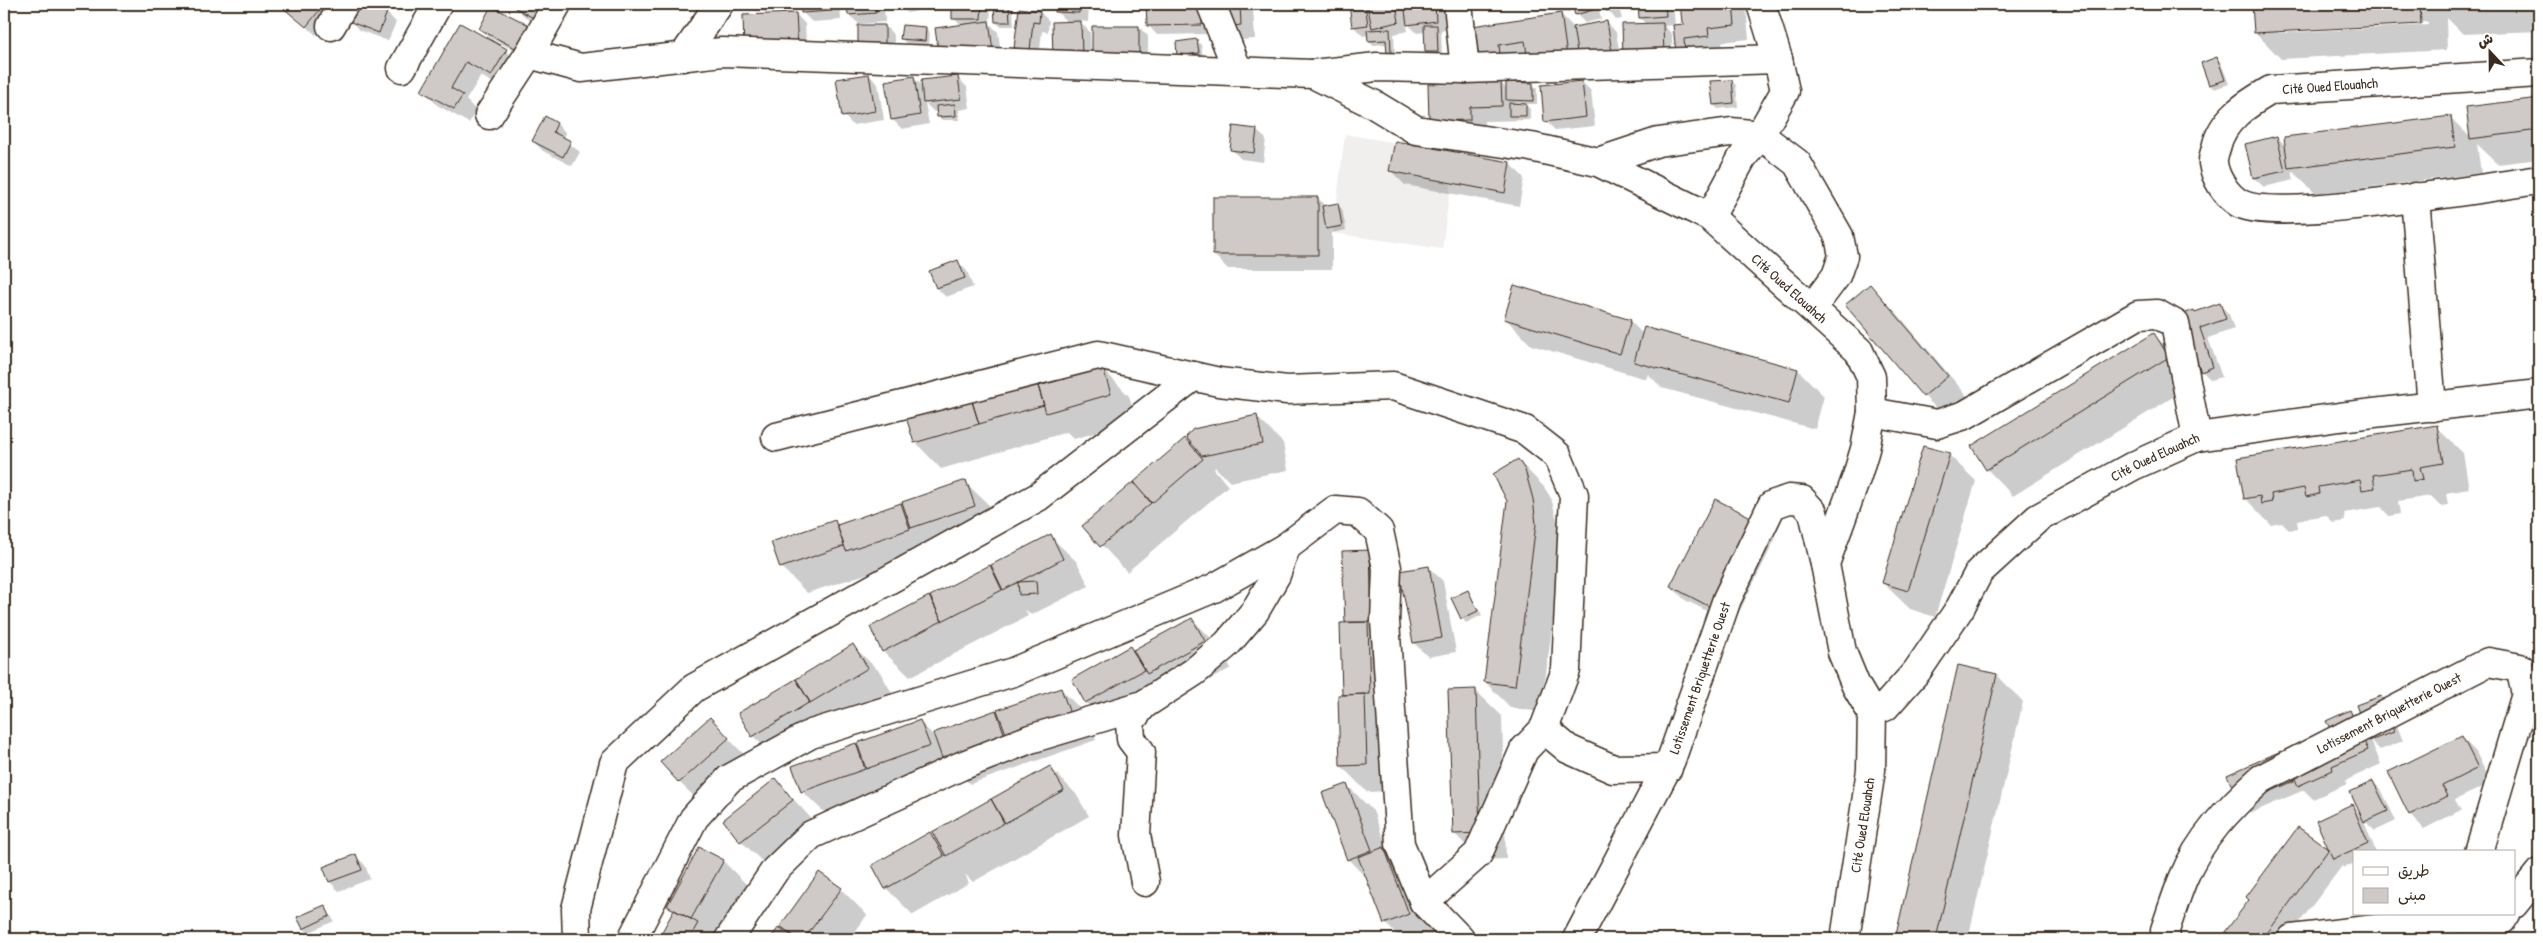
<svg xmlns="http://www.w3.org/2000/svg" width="2543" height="943" font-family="'Patrick Hand','Playpen Sans Arabic',sans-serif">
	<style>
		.built { fill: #f1efee }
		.shadow { fill: #0003; fill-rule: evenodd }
		.building { fill: #cfcac7; stroke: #3b2a1e }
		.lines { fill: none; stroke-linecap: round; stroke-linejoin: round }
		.minor-casing { stroke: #3b2a1e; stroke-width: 31 }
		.minor { stroke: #fff; stroke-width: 28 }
		.labels { text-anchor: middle; stroke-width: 4.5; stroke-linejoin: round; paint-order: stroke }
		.street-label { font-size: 14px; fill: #3b2a1e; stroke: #fff }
	</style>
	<rect width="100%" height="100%" fill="#fff"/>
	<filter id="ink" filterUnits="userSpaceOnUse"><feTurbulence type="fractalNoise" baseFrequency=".02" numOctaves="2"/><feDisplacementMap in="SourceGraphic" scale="10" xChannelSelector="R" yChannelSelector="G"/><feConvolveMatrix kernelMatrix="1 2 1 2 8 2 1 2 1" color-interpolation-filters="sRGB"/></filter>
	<g filter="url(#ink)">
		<path class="built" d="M1345,134l110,19 -13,96 -109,-16z"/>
		<path class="shadow" d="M287,4h30l14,13 -15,18 -32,-28z
			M356,4h8l23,9 9,9 -8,19 -29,-11 -9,-10z
			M519,4h45l-15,26 -23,-12 -9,-10z
			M748,4h44l-1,10h5l9,10 2,34 -53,2 36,-47 -35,-2z
			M802,4h38l1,16 -29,2 -10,-10z
			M848,4h36l1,18 -26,2 -10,-9z
			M902,4h14l1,7 -10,2z
			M953,4h38l-1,20 8,8 4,28 -49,-42z
			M1021,4h27v3z
			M1056,4h33l-1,18 -9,-1 11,11 1,33 -28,1 5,-43 -12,-12z
			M1148,4h63v30l-54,1 -9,-10z
			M1225,4h41v3l-13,1 2,31 -14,1 -14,-14z
			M1351,4h52l2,11 2,-1 -1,-10h37l2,26 -4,1 1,25h-12l-4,-4 -1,-20 -8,1 -11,-11 2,9 -14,3 1,24 -7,-4v-10l-15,1 -4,-4v-6l-6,1 -10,-10z
			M1557,4h12l1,8 -8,1z
			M1574,4h44l4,15 -6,1 -10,-13 -7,2 2,10 -16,4 -9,-9z
			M1639,4h34l2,22 11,-1 -3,-3 -2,-18h62l3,3 3,32 -27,3 1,8 -46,2 -3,-27 -10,1 8,8 1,33 -26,-42 -7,-7z
			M2254,4h176l6,6v-6h103v27l-76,3 -17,-17 1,33 -166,9 -26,-27zM2428,22v3l-150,8v-3z
			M1008,6l5,4 1,16h-14l-4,-4z
			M492,7l37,20 -2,30 -37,-19 -10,-9z
			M1040,12l9,9 -1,11 -6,-1 -3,28 -14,-2 -10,-9z
			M1561,14l13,14 33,-5 9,9 5,29 -143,-4 -4,-30z
			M461,25l45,25 14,15 -14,25 -25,-14 -15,24 10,10 -7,13 -32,-18 -14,-15z
			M885,26l9,9v25h-26z
			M1139,27l9,9v32l-29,1z
			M926,28l4,5 -1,12 -23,-2 -5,-5z
			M1197,41l4,4 2,12 -24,-2z
			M2217,59l4,4 8,21 -15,5 -4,-4 -8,-21z
			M869,75l9,9 6,36 -31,5 -9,-9z
			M913,77l10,10 35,-9 9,9 3,21 -11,2v10h-17l-4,-4v-4h-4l-9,-9 4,21 -27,5 -10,-10z
			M1731,81l5,4 2,22 -20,2 -4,-4z
			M1582,82l9,9 4,35 -40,4 -9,-9z
			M1501,83l6,6 26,-5 4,5v15h-12l5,5v11l-46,1v12l-39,2 -16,-50z
			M2539,99v60l-41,5 -21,-20 4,29 -165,21 -24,-23 2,9 -30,7 -10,-9 23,-41 10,10 163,-30 21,21 -4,-30z
			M545,118l12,6 9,9 -3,6 17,13 -8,14 -29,-15 -10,-10z
			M1256,130l10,9 -3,23 -22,-3 -9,-9z
			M1396,142l114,21 14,15 -5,28 -114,-21 -14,-14z
			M1318,198l8,9 11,-3 5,5 4,21 -14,3v36h-104l-14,-14z
			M958,262l9,9 6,16 -27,10 -9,-9 -6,-16z
			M1870,285l26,27 77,91 -23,19 -26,-26z
			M2220,305l9,9 5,15 -26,9 14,39 -11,3 -9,-9 -6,-58z
			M1505,318l125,3 13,13 155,36 26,26 -9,33 -153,-41 -14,-14 -2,5 -115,-34z
			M2153,334l27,27 14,23 -181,112 -26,-27z
			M1103,369l26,27 8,24 -63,19 -7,-7 -126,37 -26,-27 121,-61 6,6z
			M1256,416l27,27 5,27 -58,12 -15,-15 -1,2 14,17 -101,86 -43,-46 101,-86 15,14z
			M2436,427l27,26 6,36 -23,4 2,12 -7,1 -10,-10 -33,5 2,13 -11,2 -8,-9 -37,6 1,8 -12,2 -7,-8 -29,5 1,8 -9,2 -7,-7 -11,2 -26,-27z
			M1949,455l27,26 -41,136 -25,-8 -27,-26z
			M1518,460l26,27 7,11 8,29 3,24 -21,161 -30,-4 -26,-26z
			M965,482l27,26 -119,68 -4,-3 -62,20 -26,-26 53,-45 4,4 63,-21 5,6z
			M1762,524l14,14 -43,86 -48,-24 -14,-14z
			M1050,536l27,26 12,24 -58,29 -6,-6 3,7 -118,61 -27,-26 -12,-23z
			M1369,551l27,27 -3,213 -26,1 -26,-26 5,-142 -2,-72z
			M1428,567l15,14 13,71 -28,5 -14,-14z
			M1468,591l14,24 -16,8 -4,-5z
			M1192,619l26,26 13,23 -57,32 -62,28 -26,-26 44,-55 4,4z
			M853,646l27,26 13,23 -113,67 -27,-26z
			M1959,667l38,8 26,27 -55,237h-71z
			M1061,689l26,27 9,24 -126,44 -17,-16 -124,49 -27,-26 53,-47 6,6 59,-28 16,16 -1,-5z
			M1475,690l27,26 4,143 -26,1 -26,-27z
			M2381,697l9,10 13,34 -23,9 -9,-9 10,23 -36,17 2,3 -34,15 -9,-9 -53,23 -10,-9 46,-45 45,-28 18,-19 16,16z
			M710,719l44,46 -48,43 -27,-26z
			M2462,738l14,14 15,31 -36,17 6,10 -37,19 -14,-15z
			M1050,767l26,27 13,22 -116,66 -8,-8 4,9 -56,32 -27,-27 -12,-22 56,-32 8,7 -4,-8z
			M776,780l43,47 -51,40 -27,-26z
			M2373,782l9,9 14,30 -21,10 -12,-12 13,33h-22v11l-10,5 -2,-2 -55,73h-53l-7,-7 72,-104 33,24 20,-47 10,11z
			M1347,785l26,26 17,44 20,20 24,64h-33l-16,-16 -17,-43 -20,-21z
			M356,856l9,9 5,14 -31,12 -9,-9 -6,-14z
			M723,861l26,26 -28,52h-62l16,-27 -7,-7z
			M820,874l21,15 26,26 -17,24h-79z
			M325,906l9,15 -26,12 -4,-5z"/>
		<path class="building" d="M285,4h34l3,3 -16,20 -24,-20z
			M355,4h13l19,8 -8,21 -31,-12z
			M517,4h32l-10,17 -24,-13z
			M801,4h31v7l-31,2z
			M847,4h29v9l-28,2z
			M900,4h13l1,3 -13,2z
			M952,4h30l-1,15h-29z
			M1055,4h24v9l-24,-1z
			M1146,4h56v21l-55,1z
			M1224,4h16l1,21 -15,2z
			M1349,4h16l3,21 -16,2z
			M1367,4h29l3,18 -27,6z
			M1404,4h31l1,17 -29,4z
			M1556,4h10v4l-9,1z
			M1572,4h19l2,6 -18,5z
			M1604,4h8l1,5 -7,2z
			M1638,4h27l1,12 -27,2z
			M1680,4h53l2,21 -27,3 1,8 -25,3 1,13 -9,1 -3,-28 12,-1 -3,-2z
			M2252,4h168l1,20 -167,9z
			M2435,4h104l-104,4z
			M994,5h15l1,17h-15z
			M491,6l38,19 -12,24 -38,-20z
			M1019,8l21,3 -1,12 -6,-1 -3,28 -16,-2z
			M796,13l2,36 -54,2 -1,-36z
			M1561,13l6,43 -39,5 -3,-20 -26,4 1,9 -23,3 -5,-31z
			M989,21l4,30 -54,6 -4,-29z
			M1081,21l1,35 -29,1 -1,-35z
			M1607,21l5,31 -34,6 -5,-31z
			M460,23l47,26 -16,27 -25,-14 -15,26 12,7 -9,14 -33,-18z
			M1663,23l1,35h-41l-1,-34z
			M858,25h27v26h-27z
			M902,25l24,2 -1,14 -25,-2z
			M1424,25h13l1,27h-13z
			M1092,26h47v33l-47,-5z
			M1390,29l1,25h-4l-1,-14 -18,1 -1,-11z
			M1197,39l2,14 -22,3 -1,-14z
			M2217,57l8,23 -16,5 -8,-22z
			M869,74l6,37 -33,6 -6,-38z
			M914,76l6,39 -29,5 -6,-39z
			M958,76l3,23 -38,4 -2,-23z
			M1732,80l2,23 -21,2 -3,-24z
			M1501,81l1,25 -32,1v13l-41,1 -1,-37z
			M1582,81l4,36 -42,5 -3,-37z
			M1506,82l27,1v18l-27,-1z
			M2539,98v32l-69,9 -4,-32z
			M1509,103l17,1v12h-17z
			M955,104l1,12 -19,1 -1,-11z
			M545,116l12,7 -4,9 18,9 -8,16 -31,-16z
			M2451,116l4,31 -167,21 -4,-31z
			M1233,126l24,3 -3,24 -24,-3z
			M2277,136l8,35 -32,7 -8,-34z
			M1395,141l115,21 -5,31 -116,-22z
			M1213,197h105v58h-105z
			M1338,203l4,23 -16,3 -4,-23z
			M958,260l7,18 -29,10 -7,-17z
			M1870,284l78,92 -25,21 -78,-92z
			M1514,285l117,35 -11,34 -116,-35z
			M2220,303l6,16 -26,9 13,39 -12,5 -20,-57 13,-5 1,2z
			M1644,327l154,42 -9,34 -155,-41z
			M2154,333l15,24 -183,113 -15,-24z
			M1103,368l8,26 -65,19 -8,-27z
			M1036,379l8,26 -65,19 -8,-26z
			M971,398l8,26 -65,19 -8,-26z
			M1257,415l6,29 -61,12 -16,-19 7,-8z
			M2437,425l6,38 -23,4 3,12 -10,2 -1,-12 -39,6 2,13 -13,2 -2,-10 -42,7 1,7 -13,3 -2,-9 -33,6 1,8 -11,2 -1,-8 -16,3 -7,-41z
			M1185,438l18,21 -51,44 -18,-21z
			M1923,446l27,7 -42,138 -26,-8z
			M1518,459l7,11 8,29 3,25 -21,162 -31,-4 23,-181 -14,-27z
			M966,480l9,26 -64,22 -9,-26z
			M1133,482l18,21 -51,44 -18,-21z
			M1715,499l48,24 -45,88 -48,-25z
			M901,503l9,26 -64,22 -9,-26z
			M835,520l9,26 -64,22 -9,-26z
			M1051,534l12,25 -60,31 -12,-25z
			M1370,550l2,72h-27l-3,-71z
			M990,565l12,25 -60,31 -12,-25z
			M1429,566l13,72 -29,5 -14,-72z
			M1036,581l1,13 -18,1 -1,-13z
			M1468,590l10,21 -17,8 -10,-21z
			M929,596l13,25 -60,31 -12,-25z
			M1192,618l13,23 -58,33 -14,-24z
			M1368,622l2,72 -28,1 -2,-72z
			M853,644l15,24 -58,35 -14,-24z
			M1130,646l14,24 -59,33 -13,-24z
			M1958,665l39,9 -61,265h-41z
			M796,679l14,23 -58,35 -14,-24z
			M1061,688l9,26 -63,22 -10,-26z
			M1476,689l4,144 -27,1 -5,-144z
			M1365,694l2,71 -27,1 -2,-71z
			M2381,696l13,36 -25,9 -13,-36z
			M996,710l9,26 -63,22 -9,-25z
			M2350,710l18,40 -36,16 1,4 -35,16 -15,-34 48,-22 -5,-9z
			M710,717l19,21 -50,45 -19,-21z
			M920,720l10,26 -64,23 -9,-26z
			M2462,736l16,32 -36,18 6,10 -39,19 -21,-43z
			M856,743l9,26 -64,23 -9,-26z
			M2281,751l13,30 -54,24 -13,-30z
			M1050,766l14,24 -59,33 -14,-24z
			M776,778l17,22 -53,42 -17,-22z
			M2373,781l15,30 -24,11 -14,-30z
			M1347,784l25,66 -25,10 -25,-67z
			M991,799l13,24 -58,33 -14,-24z
			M2352,804l16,39 -35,16 -17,-38z
			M2298,827l31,22 -66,90h-28l-10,-7 24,-32 -3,-3z
			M930,832l14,24 -59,33 -13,-24z
			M699,847l25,13 -33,59 -24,-13z
			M1384,847l25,67 -25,10 -26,-67z
			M356,854l6,16 -33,12 -6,-15z
			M819,872l23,16 -38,51h-6l-18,-13z
			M325,905l5,11 -27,13 -6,-12z
			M674,910l24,13 -9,16h-31z
			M779,927l17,12h-26z
			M2539,931v8h-24z"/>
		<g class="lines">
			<g class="minor-casing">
				<g id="minor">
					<path id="s1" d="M557,4l-28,50 52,14 141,-16 591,22 60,30 43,26 115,17 67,15 112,55 149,134 12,26 1,35 -7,37 -8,27 -32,88 17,88 14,34 13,22 3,2 13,-3 32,-36 43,-63 19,-36 59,-54 95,-52 64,-29 142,-20 200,-23"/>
					<path d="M1211,4l27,67"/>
					<path d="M1458,4l7,65"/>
					<path d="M331,26l13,-22"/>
					<path d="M683,57l36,-53"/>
					<path d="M402,68l36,-64"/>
					<path d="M2539,73l-268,17c-24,14 -49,29 -55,58 -1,5 -4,11 -3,15 2,15 13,32 26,40 35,21 250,-16 300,-23"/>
					<path d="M1313,74l64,-7 88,2 313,-10"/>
					<path d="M489,115l40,-61"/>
					<path d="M1598,162l60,-20 73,-10 29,3 37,28 42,73 4,20 -7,20 -24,32"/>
					<path d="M2415,197l17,210"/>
					<path d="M1710,217l32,-59 18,-23 25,-44 -7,-32 -17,-55"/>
					<path d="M1872,412l65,12 28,-9 173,-100 19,-1 18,10 22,113"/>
					<path d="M776,437l322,-82 121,27 68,8 106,-4 132,44 32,25 17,40 -8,175 -22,59 24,20 45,20 55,-1"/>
					<path d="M1143,705l-13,17 1,17 10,13 -5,83 9,47"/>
					<path d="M1424,902l54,-48 46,-104 20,-21"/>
					<path d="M2514,904l25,-31"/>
					<path d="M577,939l-1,-30 38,-146 80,-75 344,-191 156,-121"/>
					<path d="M632,939l62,-121 35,-39 82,-45 202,-62 201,-84 72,-41 49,-37 23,2 21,19 8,37 -2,53 15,223 24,58 36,37"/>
					<path d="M729,939l46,-69 36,-35 150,-69 69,-27 113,-34 51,-33 33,-28 28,-33 21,-36 10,-28"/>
					<path id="s2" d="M1577,939l94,-179 56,-161 45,-94 17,-6 13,1 11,12 12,52"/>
					<path id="s3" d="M1845,939l26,-169 1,-60"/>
					<path id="s4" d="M2166,939l-1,-9c6,-17 11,-34 18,-51 16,-40 47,-72 78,-100l227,-117 32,6 6,26 -47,158"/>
					<path d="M2292,939l167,-20 43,1 4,-6"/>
				</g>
			</g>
			<use href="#minor" class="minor"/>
		</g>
	</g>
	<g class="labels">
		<g class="street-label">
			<text transform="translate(2330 86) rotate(-4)" y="5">Cité Oued Elouahch</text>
			<text dy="5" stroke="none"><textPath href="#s1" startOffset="1378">Cité Oued Elouahch</textPath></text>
			<text dy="5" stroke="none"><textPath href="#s1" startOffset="2241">Cité Oued Elouahch</textPath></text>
			<text dy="5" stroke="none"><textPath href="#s2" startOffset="289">Lotissement Briquetterie Ouest</textPath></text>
			<text dy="5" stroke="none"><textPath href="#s4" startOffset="335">Lotissement Briquetterie Ouest</textPath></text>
			<text dy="5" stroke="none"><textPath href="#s3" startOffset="115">Cité Oued Elouahch</textPath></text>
		</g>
	</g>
	<rect width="2543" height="943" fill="none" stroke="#fff" stroke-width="20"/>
	<rect x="10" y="10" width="2523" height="923" fill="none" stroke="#3b2a1e" stroke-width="2" filter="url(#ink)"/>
	<rect x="2353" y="850" width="162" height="65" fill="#ffffff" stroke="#b1aaa5"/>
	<rect x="2363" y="867" width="25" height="8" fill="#ffffff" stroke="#b1aaa5"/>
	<text x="2398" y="876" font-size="15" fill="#3b2a1e">طريق</text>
	<rect x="2363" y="888" width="25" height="15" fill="#cfcac7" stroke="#b1aaa5"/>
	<text x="2398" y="900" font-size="15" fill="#3b2a1e">مبنى</text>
	<g transform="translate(2490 52) rotate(338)" stroke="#ffffff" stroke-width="4" paint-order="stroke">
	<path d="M0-4L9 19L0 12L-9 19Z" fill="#3b2a1e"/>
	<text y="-8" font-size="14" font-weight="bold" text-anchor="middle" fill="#3b2a1e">ش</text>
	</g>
</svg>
